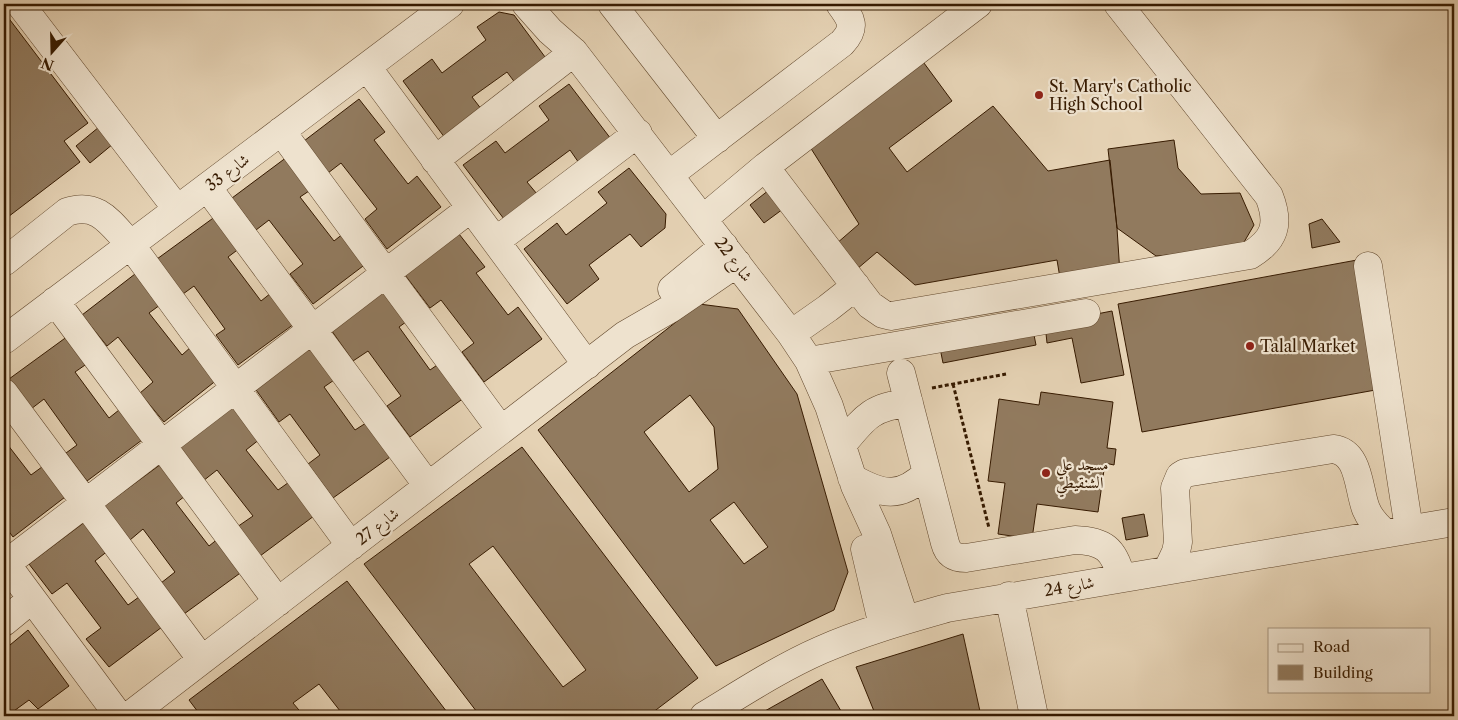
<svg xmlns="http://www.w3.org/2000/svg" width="1458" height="720" font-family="'Libre Caslon Text',Amiri,serif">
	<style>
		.building { fill: #917a5e; stroke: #361a00; fill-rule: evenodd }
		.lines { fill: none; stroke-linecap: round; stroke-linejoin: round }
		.minor-casing { stroke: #62482d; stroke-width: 29 }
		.path { stroke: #361a00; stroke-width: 3; stroke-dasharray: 4 2.5; stroke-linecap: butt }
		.minor { stroke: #eee2ce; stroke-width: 28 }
		.poi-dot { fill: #8f2418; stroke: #eee2ce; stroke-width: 2 }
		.labels { text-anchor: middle; stroke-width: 4.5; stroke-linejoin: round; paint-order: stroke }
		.poi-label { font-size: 16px; fill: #361a00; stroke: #eee2ce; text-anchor: start }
		.street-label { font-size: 16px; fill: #361a00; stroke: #eee2ce }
	</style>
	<rect width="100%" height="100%" fill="#e5d2b4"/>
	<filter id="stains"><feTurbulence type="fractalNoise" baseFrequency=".004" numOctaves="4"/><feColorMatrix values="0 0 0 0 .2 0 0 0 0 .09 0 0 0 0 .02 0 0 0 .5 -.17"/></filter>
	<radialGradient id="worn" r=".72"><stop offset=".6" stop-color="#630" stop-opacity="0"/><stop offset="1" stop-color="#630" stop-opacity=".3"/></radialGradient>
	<path class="building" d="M4,12l84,111 -24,18 16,21 -76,58z
		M499,12l15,3 34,46 -32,23 -9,-12 -35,25 10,13 -37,28 -42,-57 29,-22 10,14 44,-33 -9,-13z
		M921,59l31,42 -63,47 18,24 86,-66 55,65 62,-11 7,68 3,46 -59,10 -4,-24 -142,25 -38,-33 -20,17 -21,-25 23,-20 -49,-77z
		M569,84l42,55 -32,24 -9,-13 -43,32 10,12 -33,25 -41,-54 33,-24 9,12 44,-33 -10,-14z
		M359,99l26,33 -11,8 34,44 9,-8 24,31 -54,42 -22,-30 12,-10 -36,-46 -13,10 -24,-32z
		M99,127l14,17 -23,19 -14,-17z
		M1174,140l4,28 23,26 39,-1 14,32 -14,24 -84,7 -39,-28 -9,-79z
		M287,157l25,32 -12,8 34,44 10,-8 23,30 -54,41 -23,-30 13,-10 -34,-44 -13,10 -24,-32z
		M629,168l37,46 -1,14 -24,19 -11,-13 -41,31 10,14 -32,25 -43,-55 33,-26 9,12 41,-32 -9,-11z
		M769,190l14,19 -19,14 -14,-18z
		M216,216l24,32 -12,9 33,44 10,-8 23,31 -56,41 -22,-30 9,-6 -31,-43 -11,8 -26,-35z
		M1322,219l18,23 -28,6 -3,-24z
		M459,234l26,33 -9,6 32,42 10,-8 24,32 -58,43 -22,-30 12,-9 -33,-43 -11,8 -25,-33z
		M1357,260l24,129 -239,43 -24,-128z
		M135,274l25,31 -11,8 33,42 10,-9 26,33 -54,43 -24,-29 13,-11 -35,-45 -11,9 -25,-31z
		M386,286l24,33 -11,8 31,43 13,-9 25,34 -58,42 -23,-31 14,-10 -33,-45 -15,10 -24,-34z
		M699,304l39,5 59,85 51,178 -14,38 -118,56 -178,-236zM690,395l24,32 4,42 -29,23 -45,-60zM734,502l34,45 -24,17 -34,-44z
		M1112,311l12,64 -43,8 -9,-45 -25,5 -2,-19z
		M1032,325l4,20 -93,18 -4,-20z
		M68,336l20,27 -13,9 34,46 10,-8 23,30 -55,41 -21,-28 11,-8 -33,-46 -13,10 -22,-30z
		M313,344l24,34 -13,9 31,43 11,-7 24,34 -57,41 -25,-34 12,-9 -30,-41 -11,8 -25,-35z
		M1041,392l72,10 -6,46 9,1 -2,16 -9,-2 -7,49 -61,-8 -5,35 -34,-5 7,-51 -17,-2 11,-82 40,6z
		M4,402l12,16 -12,9z
		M234,405l26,34 -14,11 32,40 14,-10 26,33 -58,43 -23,-29 16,-11 -36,-46 -14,11 -26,-34z
		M4,440l27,35 15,-11 23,30 -56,43 -9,-12z
		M522,447l176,231 -50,38h-168l-116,-152zM493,546l93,124 -23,17 -94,-123z
		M161,464l24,32 -9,7 33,43 10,-8 24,33 -59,43 -23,-31 14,-11 -32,-43 -13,11 -26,-34z
		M1144,514l4,22 -22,4 -4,-22z
		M86,521l23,29 -14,11 33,44 15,-11 23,30 -57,43 -23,-28 15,-11 -34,-45 -15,11 -23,-30z
		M347,581l103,135h-106l-25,-32 -26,19 11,13h-103l-12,-16z
		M28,630l41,56 -31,23 -9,-9 -22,16h-3v-66z
		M963,634l18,82h-105l-20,-49z
		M822,679l22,37h-88z"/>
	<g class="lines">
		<g class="minor-casing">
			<path id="minor" d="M20,4l157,205
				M526,4l24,27 24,21 217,282 18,27 20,45 26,80 22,48 28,86
				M612,4l105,135
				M367,67l220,298
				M281,131l220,299
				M435,160l139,-108
				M765,167l105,138 13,9 8,2 359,-61c25,-15 30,-31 19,-59l-151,-192
				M669,175l173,-132c15,-16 9,-24 -2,-39
				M207,187l221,299
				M703,219l62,-52 213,-163
				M496,241l142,-108
				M4,262l63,-50c31,-11 44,12 63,32l221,302
				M1368,266l41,263
				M672,289l52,-43
				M55,301l223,301
				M791,334l37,-26 28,-22
				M4,340l446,-336
				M809,361l277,-48
				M901,373l44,170c3,11 9,15 21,15l109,-18c29,1 39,9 46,37
				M4,393l198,267
				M842,445c22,-27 30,-39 67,-42
				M852,478c30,17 48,21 74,-4
				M865,549l18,77
				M4,561l115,155
				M6,564l465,-356
				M1168,569l8,-17 2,-10 -3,-54 5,-12 5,-3 148,-24c27,3 25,40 33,60 4,10 11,17 19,24
				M1009,596l25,120
				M4,622l28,-23
				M129,716l496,-381 45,-26 67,-46
				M704,716c38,-23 76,-48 117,-66 41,-18 84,-30 126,-42l507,-86"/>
		</g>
		<path class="path" d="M953,384l36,144
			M932,388l74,-14"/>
		<use href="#minor" class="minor"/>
	</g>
	<g class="poi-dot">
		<circle cx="1039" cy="95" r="5"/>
		<circle cx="1250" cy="346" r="5"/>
		<circle cx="1046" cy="473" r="5"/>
	</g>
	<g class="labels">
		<g class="poi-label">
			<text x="1049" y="92">St. Mary's Catholic<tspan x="1049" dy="18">High School</tspan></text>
			<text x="1260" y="352">Talal Market</text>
			<text x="1056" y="470">مسجد علي<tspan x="1056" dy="18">الشنقيطي</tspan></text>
		</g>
		<g class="street-label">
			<text transform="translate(227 172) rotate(-37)" y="6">شارع 33</text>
			<text transform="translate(734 259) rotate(53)" y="6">شارع 22</text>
			<text transform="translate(377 526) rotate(-38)" y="6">شارع 27</text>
			<text transform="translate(1069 586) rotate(-10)" y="6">شارع 24</text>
		</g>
	</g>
	<rect width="1458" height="720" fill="none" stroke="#e5d2b4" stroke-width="20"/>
	<rect x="5" y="5" width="1448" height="710" fill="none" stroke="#361a00" stroke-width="2.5"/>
	<rect x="10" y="10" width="1438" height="700" fill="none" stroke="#361a00"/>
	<rect x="1268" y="628" width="162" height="65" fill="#eee2ce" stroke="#a4927c"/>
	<rect x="1278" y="644" width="25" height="8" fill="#eee2ce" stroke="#a4927c"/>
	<text x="1313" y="652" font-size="15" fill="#361a00">Road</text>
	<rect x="1278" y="665" width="25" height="15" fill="#917a5e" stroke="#a4927c"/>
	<text x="1313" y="678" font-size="15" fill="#361a00">Building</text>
	<g transform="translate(52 52) rotate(200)" stroke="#eee2ce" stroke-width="4" paint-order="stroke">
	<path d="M0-4L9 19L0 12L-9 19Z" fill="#361a00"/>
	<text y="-8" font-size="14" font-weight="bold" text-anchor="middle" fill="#361a00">N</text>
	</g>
	<rect width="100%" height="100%" filter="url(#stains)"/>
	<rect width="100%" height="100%" fill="url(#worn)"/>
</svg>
